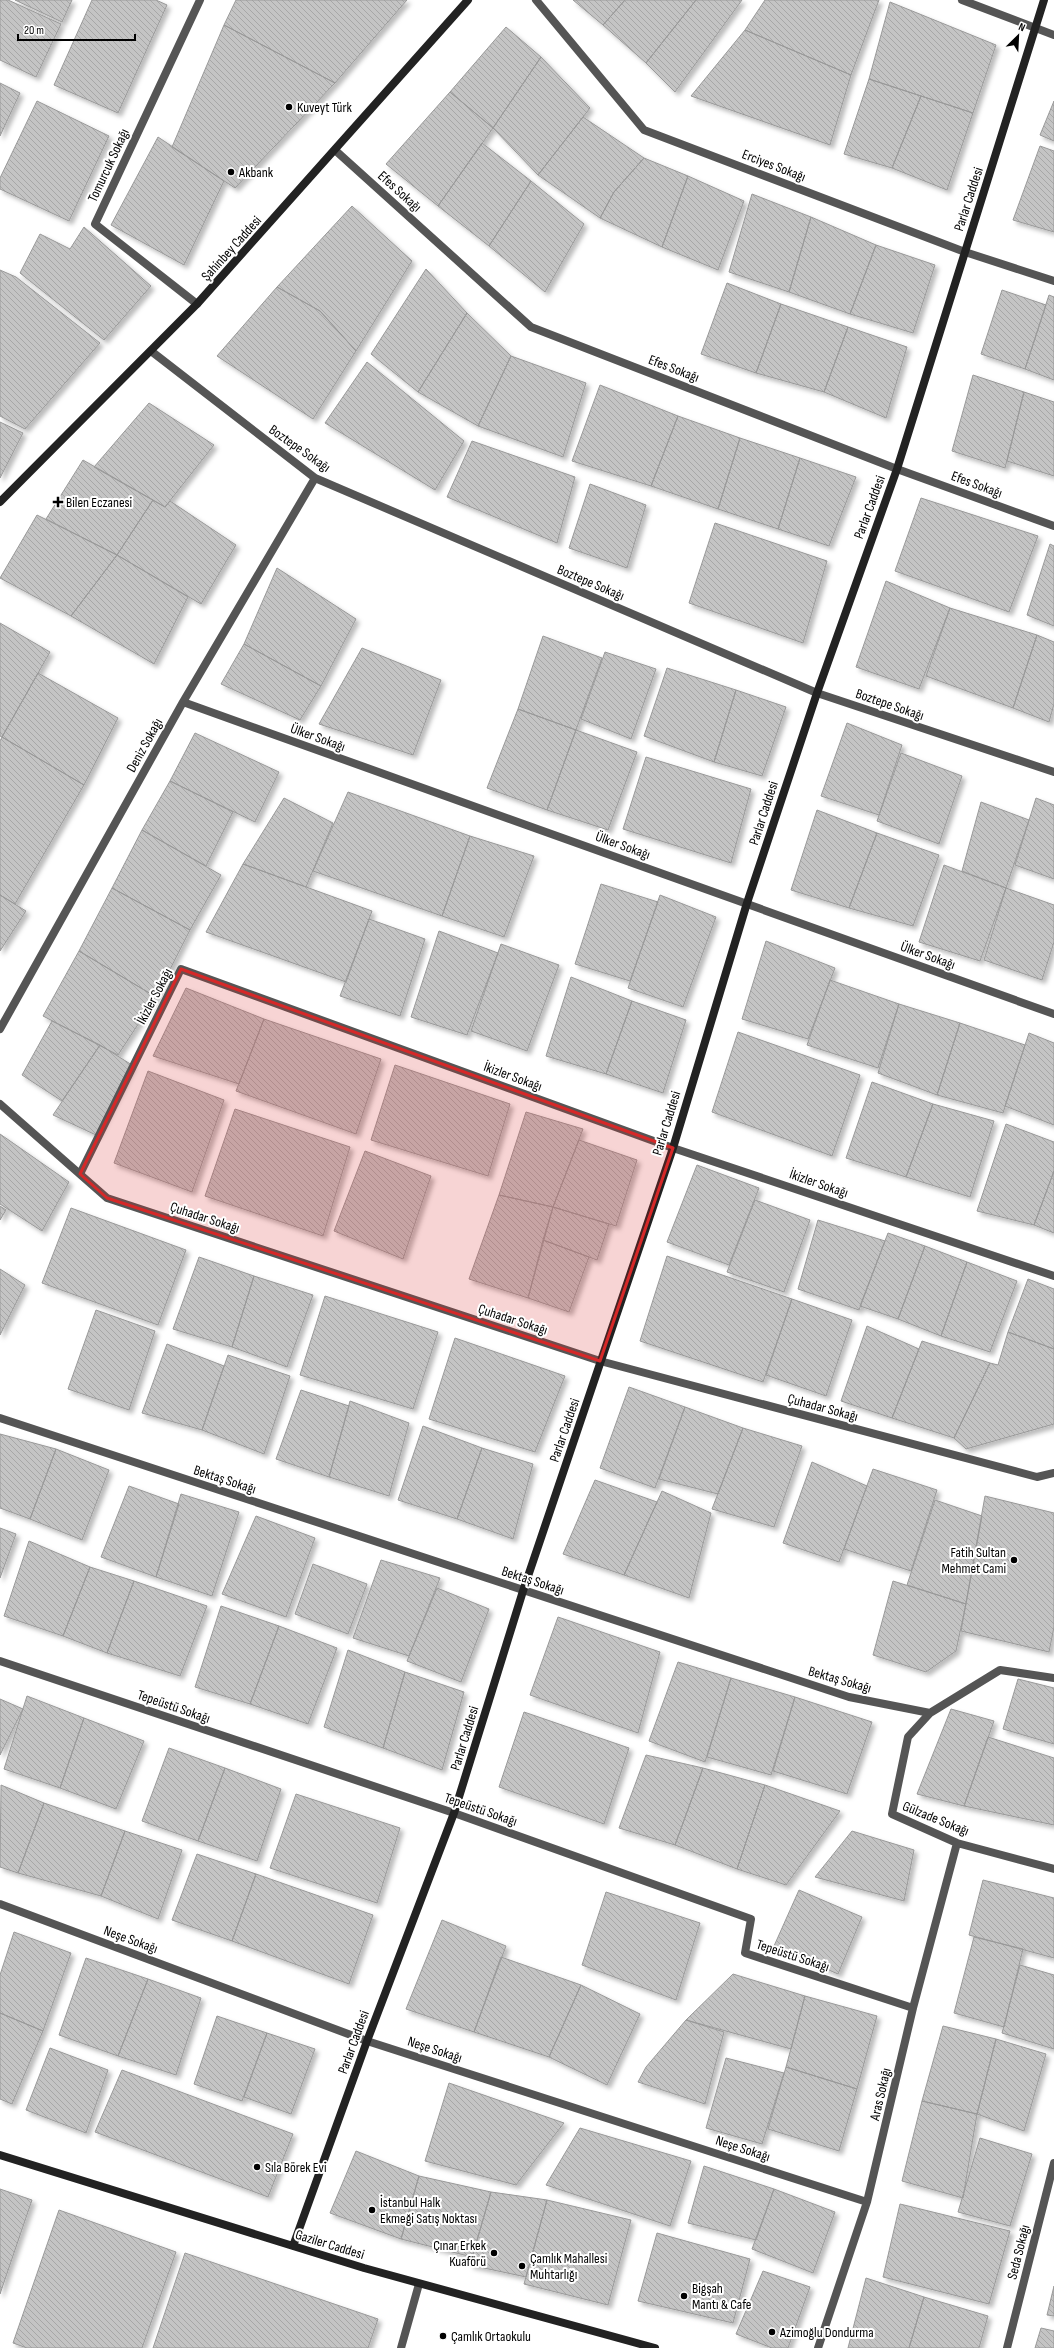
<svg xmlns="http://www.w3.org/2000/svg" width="1054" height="2348" font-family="'Sofia Sans Condensed',sans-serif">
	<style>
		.building { fill: url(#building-back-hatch); stroke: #999; filter: url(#shadow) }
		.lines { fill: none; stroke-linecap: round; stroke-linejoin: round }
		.street { stroke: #555; stroke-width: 8 }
		.secondary { stroke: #222; stroke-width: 8 }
		.marked { fill: #d62828; fill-opacity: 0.2; stroke: #d62828; stroke-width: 3; stroke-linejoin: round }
		.poi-dot { fill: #000; stroke: #fff; stroke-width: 1.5 }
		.labels { text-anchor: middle; stroke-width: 4; stroke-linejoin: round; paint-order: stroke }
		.poi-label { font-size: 14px; fill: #000; stroke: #fff; text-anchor: start }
		.street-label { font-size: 14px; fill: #000; stroke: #fff }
	</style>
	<defs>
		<pattern id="building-back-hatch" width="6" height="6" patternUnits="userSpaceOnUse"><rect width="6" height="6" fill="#c4c4c4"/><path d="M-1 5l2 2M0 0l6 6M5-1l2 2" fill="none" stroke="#a7a7a7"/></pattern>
		<filter id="shadow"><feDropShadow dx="3.5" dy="3.5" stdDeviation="2" flood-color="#0004"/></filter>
	</defs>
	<rect width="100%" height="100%" fill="#fff"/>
	<path class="building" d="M0,0h8l53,24 -25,53 -36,-17z
		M15,0h57l-10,22z
		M92,0h64l11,5 -49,108 -64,-28z
		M236,0h171l-72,83 -111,-58z
		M573,0h52l-22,25z
		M625,0h71l-50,63 -43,-38z
		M696,0h46l-67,92 -29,-29z
		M765,0h114l-28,75 -106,-45z
		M890,2l106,43 -23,68 -104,-34z
		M224,25l111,58 -100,105 -63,-41z
		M506,27l35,30 -48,71 -43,-36z
		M745,30l106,45 -21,70 -139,-49z
		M541,57l49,51 -52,67 -45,-47z
		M869,79l52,17 -29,72 -48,-14z
		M0,83l20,10 -20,43z
		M450,92l43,36 -55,78 -52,-42z
		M921,96l52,17 -26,77 -55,-22z
		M37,101l72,35 -40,85 -69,-32v-11z
		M1054,101v40l-14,-6z
		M583,117l61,41 -30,34 -14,26 -62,-43z
		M158,137l66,44 -40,84 -73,-40z
		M482,143l49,38 -42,65 -51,-40z
		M1040,146l14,5v81l-41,-12z
		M644,158l44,18 -26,71 -62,-29 14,-26z
		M688,176l56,25 -26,69 -56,-23z
		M531,181l53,43 -39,68 -56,-46z
		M752,194l59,23 -22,75 -60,-20z
		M352,206l60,55 -56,90 -36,-40 -43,-24z
		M811,217l65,28 -26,69 -61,-22z
		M84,227l67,59 -47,54 -84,-67 20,-39 30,15z
		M876,245l59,20 -22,68 -63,-19z
		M426,269l41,44 -49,79 -47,-38z
		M0,270l16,7 84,66 -75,86 -25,-13z
		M727,283l54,21 -25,69 -55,-19z
		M277,287l43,24 36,40 -43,68 -96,-63z
		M1002,290l44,15 -21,64 -44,-15z
		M1049,295l5,2v83l-29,-11z
		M781,304l67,23 -24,65 -68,-19z
		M467,313l44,43 -33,70 -60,-34z
		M848,327l59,20 -21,71 -62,-26z
		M511,356l75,27 -23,74 -85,-31z
		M367,362l97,79 -29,49 -110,-67z
		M973,375l51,17 -19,76 -53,-17z
		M600,385l78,31 -27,70 -79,-25z
		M1024,392l30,10v74l-47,-15z
		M149,403l65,42 -49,62 -71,-40z
		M678,416l62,22 -22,71 -67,-23z
		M0,422l23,11 -23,45z
		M740,438l60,20 -22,71 -60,-20z
		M472,441l103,36 -18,66 -110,-46z
		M800,458l56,19 -27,69 -51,-17z
		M83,460l70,40 -36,55 -71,-36z
		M590,484l56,21 -19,63 -58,-20z
		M921,498l117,38 -29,76 -114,-41z
		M153,500l12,7 5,-6 66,44 -35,59 -84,-49z
		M37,515l80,40 -46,61 -71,-38z
		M715,523l112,38 -24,82 -114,-40z
		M1050,544l4,2v80l-27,-11z
		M117,555l71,42 -34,67 -83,-48z
		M277,568l79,51 -35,67 -77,-42z
		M886,581l64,27 -31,81 -63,-22z
		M950,608l87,27 -24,73 -87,-32z
		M0,623l50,29 -48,85 -2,-1z
		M1037,635l17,7v62l-5,18 -36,-14z
		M543,636l59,22 -26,72 -58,-21z
		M244,644l77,42 -21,34 -79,-36z
		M362,648l79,32 -28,75 -94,-31z
		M605,652l51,17 -25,70 -50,-20z
		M667,668l69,22 -22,72 -70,-26z
		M38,673l80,45 -34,67 -82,-48z
		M736,690l50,17 -24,69 -48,-14z
		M518,709l58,21 -29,80 -60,-22z
		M847,723l55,22 -23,70 -58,-19z
		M576,730l61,22 -29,78 -61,-20z
		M195,733l84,39 -24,50 -85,-41z
		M2,737l82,48 -69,119 -15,-9v-154z
		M901,753l61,23 -23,68 -62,-23z
		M646,757l105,32 -20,74 -108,-34z
		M170,781l63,31 -27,54 -64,-36z
		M348,792l122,44 -28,80 -129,-45z
		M284,798l49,25 -27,64 -63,-23z
		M1036,798l18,7v74l-39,-14z
		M981,802l48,18 -23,68 -44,-17z
		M817,810l60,23 -28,75 -58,-18z
		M142,830l79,45 -31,55 -78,-42z
		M877,833l62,22 -26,71 -64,-18z
		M470,836l64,20 -30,81 -62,-21z
		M243,864l129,47 -26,71 -140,-50z
		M944,865l62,23 -26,73 -61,-19z
		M601,884l57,18 -28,79 -55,-17z
		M112,888l78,42 -34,67 -77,-46z
		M1006,888l48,17v37l-12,38 -58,-20z
		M0,895l26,16 -26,40z
		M660,895l56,22 -33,90 -55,-19z
		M369,919l56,20 -25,77 -60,-20z
		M439,931l59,22 -31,82 -56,-18z
		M766,941l69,27 -27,71 -66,-20z
		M501,944l58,21 -32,86 -56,-20z
		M79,951l77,46 -38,58 -75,-39z
		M571,977l61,24 -26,73 -60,-18z
		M830,980l69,24 -21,64 -71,-23z
		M186,988l78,31 -25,65 -86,-28z
		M632,1001l54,19 -23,73 -57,-19z
		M899,1004l61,19 -23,72 -59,-22z
		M264,1019l117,40 -25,75 -120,-43z
		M52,1021l48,24 -38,56 -40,-26z
		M960,1023l65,22 -22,68 -66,-18z
		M738,1032l122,43 -28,81 -120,-44z
		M1029,1033l25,10v82l-49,-19z
		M100,1045l32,20 -36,70 -43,-20z
		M395,1065l115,39 -22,72 -117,-36z
		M148,1071l76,29 -32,92 -78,-29z
		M872,1082l61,22 -27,73 -60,-19z
		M933,1104l61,17 -24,76 -64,-20z
		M235,1109l115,38 -27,89 -118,-40z
		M526,1112l57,17 -30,78 -54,-12z
		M1006,1124l48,18v29l-20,54 -57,-14z
		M0,1134l69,48 -27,49 -42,-27z
		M579,1140l58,20 -21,66 -63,-19z
		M365,1151l66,25 -28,83 -69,-28z
		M697,1165l62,23 -30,77 -62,-23z
		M1054,1171v62l-20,-8z
		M499,1195l54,12 -25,91 -59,-19z
		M755,1200l55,20 -26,72 -57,-20z
		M0,1206l6,4 -6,10z
		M553,1207l56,17 -12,36 -54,-20z
		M71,1208l115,42 -28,75 -116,-42z
		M818,1220l67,21 -26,69 -61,-21z
		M888,1233l37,13 -27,73 -38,-13z
		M543,1240l46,17 -20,55 -41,-14z
		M925,1246l42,16 -26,74 -43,-17z
		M667,1256l125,43 -29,83 -123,-41z
		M199,1257l55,19 -22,71 -59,-18z
		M967,1262l50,19 -27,71 -49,-16z
		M0,1269l25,16 -25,50z
		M254,1276l59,19 -26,72 -55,-20z
		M1028,1279l26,10v60l-46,-17z
		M325,1296l113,36 -25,77 -113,-34z
		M792,1299l60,21 -26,76 -60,-21z
		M96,1310l59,21 -26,79 -61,-21z
		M867,1326l52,23 -27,69 -51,-17z
		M1008,1332l46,17v75l-88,25 -12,-11 36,-75 8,2z
		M455,1338l110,38 -30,76 -106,-33z
		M922,1341l68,22 -36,75 -62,-20z
		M167,1344l57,22 -22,64 -60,-17z
		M228,1355l62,21 -26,78 -62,-24z
		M629,1387l56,20 -30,81 -55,-20z
		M301,1390l48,16 -20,71 -53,-18z
		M350,1401l59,22 -20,73 -60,-19z
		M685,1407l58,21 -25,66 -59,-15z
		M423,1426l59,22 -25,71 -59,-19z
		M743,1428l59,18 -28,81 -62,-18z
		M0,1434l56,15 -26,70 -30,-11z
		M482,1448l51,16 -20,75 -56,-20z
		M56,1449l53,21 -27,70 -52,-21z
		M812,1462l55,24 -28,76 -56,-19z
		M873,1469l64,21 -26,81 -67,-22z
		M595,1480l62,22 -33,73 -61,-21z
		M129,1486l50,18 -23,73 -55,-20z
		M662,1491l49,22 -22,85 -65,-23z
		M181,1494l58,18 -27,84 -56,-19z
		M985,1496l69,17v114l-5,25 -88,-21z
		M935,1500l47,16 -16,88 -59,-19z
		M256,1516l59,22 -29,79 -64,-23z
		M0,1528l16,6 -16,44z
		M29,1541l61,26 -27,69 -59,-20z
		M381,1560l59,18 -31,78 -56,-18z
		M313,1564l54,20 -19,50 -53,-20z
		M90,1567l44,14 -27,72 -44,-17z
		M134,1581l73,25 -27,70 -73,-23z
		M893,1581l73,23 -10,47 -30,21 -53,-17z
		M437,1588l52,21 -28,73 -54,-21z
		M221,1606l58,20 -29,78 -55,-17z
		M558,1617l102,35 -22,81 -108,-38z
		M279,1626l58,22 -29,76 -58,-20z
		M348,1650l57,22 -22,76 -59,-21z
		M678,1662l53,16 -26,84 -56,-21z
		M405,1672l59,20 -22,78 -59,-22z
		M731,1678l64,19 -24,78 -64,-18z
		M1018,1679l36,9v56l-51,-15z
		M27,1696l57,22 -24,70 -56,-19z
		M795,1697l77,25 -25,72 -74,-23z
		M0,1699l23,10 -23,46z
		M951,1709l43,12 -30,85 -47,-12z
		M524,1712l105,36 -25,76 -105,-37z
		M84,1718l60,23 -28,68 -56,-21z
		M988,1737l66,21v67l-90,-19z
		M169,1748l56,20 -27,73 -56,-20z
		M646,1755l57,13 -28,77 -56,-17z
		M225,1768l56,21 -24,72 -59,-20z
		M703,1768l62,17 -28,84 -62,-24z
		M1,1785l43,18 -26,70 -18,-6z
		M765,1785l75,26 -54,74 -49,-16z
		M296,1794l104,34 -23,75 -107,-35z
		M44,1803l81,28 -24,65 -83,-23z
		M125,1831l57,19 -24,69 -57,-23z
		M852,1831l62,19 -10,51 -89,-24z
		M197,1854l59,20 -24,67 -60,-21z
		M256,1874l117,41 -24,69 -117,-43z
		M983,1880l71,18v60l-85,-23z
		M799,1890l63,27 -24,57 -64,-28z
		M606,1892l94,31 -24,77 -94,-35z
		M442,1920l64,26 -32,86 -68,-23z
		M14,1932l57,21 -28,78 -43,-18v-38z
		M974,1937l49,12 -19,78 -50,-14z
		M501,1957l80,28 -32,72 -75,-25z
		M86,1958l62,21 -30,77 -59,-21z
		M1020,1965l34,10v74l-52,-16z
		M733,1974l72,22 -14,53 -105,-29z
		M148,1979l53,19 -25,77 -58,-19z
		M581,1985l59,29 -33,71 -58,-28z
		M805,1996l72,20 -20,73 -71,-22z
		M0,2013l43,18 -31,73 -12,-5z
		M217,2016l50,17 -25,68 -48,-17z
		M686,2020l38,12 -19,72 -67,-22 8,-15z
		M943,2026l53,13 -19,75 -55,-13z
		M267,2033l48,16 -24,65 -47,-17z
		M996,2039l50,15 -22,77 -47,-17z
		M50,2048l58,22 -22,63 -60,-23z
		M726,2058l58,15 -22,71 -56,-16z
		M786,2067l71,22 -18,62 -71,-22z
		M122,2070l171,64 -25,63 -173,-65z
		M449,2083l115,40 -48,62 -91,-24z
		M922,2101l55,13 -14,84 -61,-17z
		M580,2128l111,33 -21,65 -124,-41z
		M980,2138l52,16 -22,72 -52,-14z
		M356,2151l63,25 -18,63 -71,-26z
		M704,2166l70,23 -18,51 -68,-17z
		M419,2176l72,16 -19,65 -71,-18z
		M0,2189l32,11 -32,94z
		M774,2189l61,23 -22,61 -61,-24z
		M491,2192l56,8 -21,77 -56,-12z
		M547,2200l84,20 -23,85 -84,-21z
		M900,2204l110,27 -21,73 -106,-27z
		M59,2210l117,42 -34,96h-115l-14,-5z
		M657,2233l93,26 -17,64 -95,-22z
		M185,2253l193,66 -10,29h-215z
		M763,2271l47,16 -22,61h-16l-36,-14z
		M866,2278l58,19 -15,51h-61z
		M1054,2286v30l-7,-1z
		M924,2297l64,19 -9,32h-70z
		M1041,2328l13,3v17h-19z"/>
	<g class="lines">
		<path class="street" d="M536,0l108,130 321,122 89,29
			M962,0l92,35
			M336,151l195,176 366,142 157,57
			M197,304l-102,-80 105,-224
			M151,351l164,127 502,215 237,79
			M183,702l871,312
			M0,1029l183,-327 132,-224
			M0,1104l107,94 493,163 437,116 17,-4
			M80,1174l101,-205 492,179 381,128
			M0,1418l849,279 81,16 70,-43 54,8
			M0,1661l454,152 297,106 -6,34 168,55
			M930,1713l-22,24 -16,77 65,29 97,26
			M0,1904l367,137 500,161
			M401,2348l18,-64
			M818,2348l49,-146 46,-194 44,-165
			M1007,2348l47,-185"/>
		<path class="secondary" d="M0,502l197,-198 271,-304
			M0,2155l364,113 291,80
			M293,2246l74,-205 87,-228 69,-222 150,-443 74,-245 70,-210 80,-224 147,-469"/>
	</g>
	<path class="marked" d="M181,969l492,179 -73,213 -493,-163 -27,-24z"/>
	<g class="poi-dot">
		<circle cx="289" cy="107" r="4"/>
		<circle cx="231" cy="172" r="4"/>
		<path d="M56 496h4v4h4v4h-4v4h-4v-4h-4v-4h4z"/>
		<circle cx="1014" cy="1560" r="4"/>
		<circle cx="257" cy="2167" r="4"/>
		<circle cx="372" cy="2210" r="4"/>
		<circle cx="494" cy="2253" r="4"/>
		<circle cx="522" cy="2266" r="4"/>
		<circle cx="684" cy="2296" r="4"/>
		<circle cx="772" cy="2332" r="4"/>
		<circle cx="443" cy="2336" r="4"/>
	</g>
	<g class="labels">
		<g class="poi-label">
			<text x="297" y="112">Kuveyt Türk</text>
			<text x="239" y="177">Akbank</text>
			<text x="66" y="507">Bilen Eczanesi</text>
			<text x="1006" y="1557" text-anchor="end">Fatih Sultan<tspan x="1006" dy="16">Mehmet Cami</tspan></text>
			<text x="265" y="2172">Sıla Börek Evi</text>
			<text x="380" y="2207">İstanbul Halk<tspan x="380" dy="16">Ekmeği Satış Noktası</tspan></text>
			<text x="486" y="2250" text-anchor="end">Çınar Erkek<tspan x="486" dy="16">Kuaförü</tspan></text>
			<text x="530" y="2263">Çamlık Mahallesi<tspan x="530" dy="16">Muhtarlığı</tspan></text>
			<text x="692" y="2293">Bigşah<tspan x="692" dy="16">Mantı &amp; Cafe</tspan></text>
			<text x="780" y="2337">Azimoğlu Dondurma</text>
			<text x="451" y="2341">Çamlık Ortaokulu</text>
		</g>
		<g class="street-label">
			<text transform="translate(108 165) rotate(-65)" y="5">Tomurcuk Sokağı</text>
			<text transform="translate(774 165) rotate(21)" y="5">Erciyes Sokağı</text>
			<text transform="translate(400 191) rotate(42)" y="5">Efes Sokağı</text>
			<text transform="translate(968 199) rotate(-72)" y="5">Parlar Caddesi</text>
			<text transform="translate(231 248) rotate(-48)" y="5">Şahinbey Caddesi</text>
			<text transform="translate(674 368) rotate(21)" y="5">Efes Sokağı</text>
			<text transform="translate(300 448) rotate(35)" y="5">Boztepe Sokağı</text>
			<text transform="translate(977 484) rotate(20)" y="5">Efes Sokağı</text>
			<text transform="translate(869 507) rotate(-70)" y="5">Parlar Caddesi</text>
			<text transform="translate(591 582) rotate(23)" y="5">Boztepe Sokağı</text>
			<text transform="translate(890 704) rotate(19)" y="5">Boztepe Sokağı</text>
			<text transform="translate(318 737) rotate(20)" y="5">Ülker Sokağı</text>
			<text transform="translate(144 745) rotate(-61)" y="5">Deniz Sokağı</text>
			<text transform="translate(763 813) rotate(-72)" y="5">Parlar Caddesi</text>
			<text transform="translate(623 845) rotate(20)" y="5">Ülker Sokağı</text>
			<text transform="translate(928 955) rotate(20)" y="5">Ülker Sokağı</text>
			<text transform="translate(154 996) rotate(-62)" y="5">İkizler Sokağı</text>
			<text transform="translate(513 1076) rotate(20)" y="5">İkizler Sokağı</text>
			<text transform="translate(666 1123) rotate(-73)" y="5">Parlar Caddesi</text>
			<text transform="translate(819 1183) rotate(19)" y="5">İkizler Sokağı</text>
			<text transform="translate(205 1217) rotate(18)" y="5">Çuhadar Sokağı</text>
			<text transform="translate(513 1319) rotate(18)" y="5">Çuhadar Sokağı</text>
			<text transform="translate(823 1407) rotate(15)" y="5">Çuhadar Sokağı</text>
			<text transform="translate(564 1430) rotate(-71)" y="5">Parlar Caddesi</text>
			<text transform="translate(225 1479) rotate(18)" y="5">Bektaş Sokağı</text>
			<text transform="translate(533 1580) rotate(18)" y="5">Bektaş Sokağı</text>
			<text transform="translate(840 1679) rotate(16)" y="5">Bektaş Sokağı</text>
			<text transform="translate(174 1706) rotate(19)" y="5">Tepeüstü Sokağı</text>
			<text transform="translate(464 1738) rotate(-73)" y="5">Parlar Caddesi</text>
			<text transform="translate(481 1809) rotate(19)" y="5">Tepeüstü Sokağı</text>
			<text transform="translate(936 1818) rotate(22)" y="5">Gülzade Sokağı</text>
			<text transform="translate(131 1939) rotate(20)" y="5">Neşe Sokağı</text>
			<text transform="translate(793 1955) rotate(18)" y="5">Tepeüstü Sokağı</text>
			<text transform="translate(353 2042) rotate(-70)" y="5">Parlar Caddesi</text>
			<text transform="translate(435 2049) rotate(18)" y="5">Neşe Sokağı</text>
			<text transform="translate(880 2094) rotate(-77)" y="5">Aras Sokağı</text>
			<text transform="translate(743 2148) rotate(18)" y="5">Neşe Sokağı</text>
			<text transform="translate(330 2244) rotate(17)" y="5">Gaziler Caddesi</text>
			<text transform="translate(1018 2252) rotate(-76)" y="5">Seda Sokağı</text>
		</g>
	</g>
	<g transform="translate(1018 36) rotate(24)" stroke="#ffffff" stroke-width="3" paint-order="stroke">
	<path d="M0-3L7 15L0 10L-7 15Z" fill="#000000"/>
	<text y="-6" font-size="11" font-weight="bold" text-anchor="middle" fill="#000000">N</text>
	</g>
	<path d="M18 34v6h117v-6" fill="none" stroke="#000000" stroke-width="2"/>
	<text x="24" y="34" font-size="12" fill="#000000" stroke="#ffffff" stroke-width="3" paint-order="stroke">20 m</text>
</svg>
